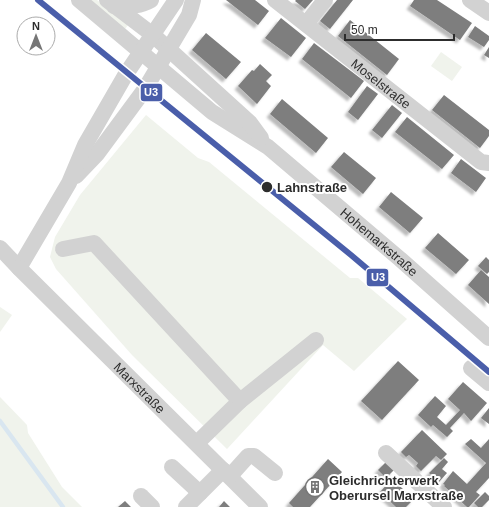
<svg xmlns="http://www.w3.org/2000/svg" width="489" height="507" font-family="Arial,sans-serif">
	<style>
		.green { fill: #f0f3ec }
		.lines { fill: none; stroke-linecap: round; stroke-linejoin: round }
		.stream { stroke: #d9e6f0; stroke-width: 4.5 }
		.building { fill: #7e7e7e; filter: url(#shadow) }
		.minor { stroke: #d2d2d2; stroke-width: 16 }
		.metro-1-casing { stroke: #fff; stroke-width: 9 }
		.metro-1 { stroke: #4a5eaa; stroke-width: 6 }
		.stop-dot { fill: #2d2d2d; stroke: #fff; stroke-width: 1.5 }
		.labels { text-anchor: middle; stroke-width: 4; stroke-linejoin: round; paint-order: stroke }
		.street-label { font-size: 13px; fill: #2d2d2d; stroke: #fff }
		.stop-label { font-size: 13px; font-weight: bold; fill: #2d2d2d; stroke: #fff; text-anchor: start }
		.poi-label { font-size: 13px; font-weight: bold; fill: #2d2d2d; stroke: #fff; text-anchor: start }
		.line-badge { stroke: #fff; stroke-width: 1.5 }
		.badge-label { font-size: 11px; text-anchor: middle; font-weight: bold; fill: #fff }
	</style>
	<defs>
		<filter id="shadow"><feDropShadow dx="-3.5" dy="3.5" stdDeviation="1" flood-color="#0004"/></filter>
	</defs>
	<rect width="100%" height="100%" fill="#fff"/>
	<path class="green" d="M89,0h8l31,25 -3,4z
		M441,52l21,15 -10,14 -21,-15z
		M146,115l52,43 11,4 141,116h8l49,41 -53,52 -31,-26 -96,104 -95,-94 -76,-86 -6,-12 5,-20 25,-42z
		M0,307l12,8 -12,17z
		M0,397l27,28 1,8 34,54 20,20h-82z"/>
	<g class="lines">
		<path class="stream" d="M0,421l63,86"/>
	</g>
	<path class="building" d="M226,0h29l14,11 -11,14z
		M296,0h17l-8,9 -10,-8z
		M337,0h16l-23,29 -10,-8z
		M414,0h23l35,23 -12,17 -50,-34z
		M281,18l25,20 -15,19 -26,-19z
		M350,20l49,39 -12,16 -49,-39z
		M475,26l14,10v4l-5,7 -16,-10z
		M206,33l35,29 -15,17 -34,-29z
		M314,43l50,38 -13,17 -49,-39z
		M489,47v11l-5,-3z
		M260,64l12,11 -6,6 5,5 -14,18 -19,-18 14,-16 2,1z
		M367,86l11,8 -20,26 -10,-8z
		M444,95l45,35v6l-9,12 -48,-38z
		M282,99l46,39 -12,15 -46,-39z
		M392,105l10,8 -20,25 -10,-8z
		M407,117l47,38 -12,14 -47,-37z
		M344,152l32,26 -13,16 -32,-27z
		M461,159l25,19 -10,14 -25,-19z
		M391,192l32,26 -13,15 -31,-26z
		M438,233l31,27 -13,14 -31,-26z
		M486,257l3,3v12l-2,2 -9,-8z
		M481,270l8,7v27l-21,-19z
		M398,361l21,19 -37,40 -21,-19z
		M463,382l24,21 -15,17 -1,1 -7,-8 -14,15 3,3 -6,6 -14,-12 -2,2 -13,-12 17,-19 11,10 -9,11 9,8 14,-15 -12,-11z
		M489,408v16l-8,-6z
		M422,430l25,24 -6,6 -5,-4 -15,15 -5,-5 2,-3 -9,-8 -3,2 -5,-5z
		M471,439l10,9 8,-9v39l-13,14 4,3 -11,12h-2l-23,-21 1,-1 -2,-1 10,-13 14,13 19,-21 -21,-19z
		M444,458l4,4 -6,7 5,4 -8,9 -10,-9z
		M328,459l14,13 -32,35h-17l-4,-4z
		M386,462l8,8 -8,8 -8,-8z
		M392,479l22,20 -8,8h-10l-16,-15z
		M485,492l4,4v4l-7,7h-4l-4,-4z
		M125,501l6,6h-13z
		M224,501l6,6h-11z"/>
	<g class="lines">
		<g class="minor">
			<path id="s1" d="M79,0l133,112 56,35 132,112 89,79"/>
			<path d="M107,0l46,35 97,88 11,15"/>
			<path id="s2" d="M275,0l206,162 8,1"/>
			<path d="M470,0l19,13"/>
			<path d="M114,6c14,0 25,1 37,-6"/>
			<path d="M306,24l19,-24"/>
			<path d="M76,176l21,-22 48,-65 44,-74 4,-15"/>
			<path d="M0,248l19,20 50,-85 16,-38 41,-71 50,-74"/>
			<path d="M63,249l31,-6 146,158 -43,42"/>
			<path id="s3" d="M19,268l241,239"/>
			<path d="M471,368l18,15"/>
			<path d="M240,401l76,-61"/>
			<path d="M386,453l58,54"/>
			<path d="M172,467l28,26"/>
			<path d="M230,476l18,-20h6l21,17"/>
			<path d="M141,496l11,11"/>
			<path d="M186,507l37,-37"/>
		</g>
		<g class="metro-1-casing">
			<path id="metro-1" d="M38,0l313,255 138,117"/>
		</g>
		<use href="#metro-1" class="metro-1"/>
	</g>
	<defs>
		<g id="building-ring" transform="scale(1)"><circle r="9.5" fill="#fff" stroke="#767676" stroke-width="1.5"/><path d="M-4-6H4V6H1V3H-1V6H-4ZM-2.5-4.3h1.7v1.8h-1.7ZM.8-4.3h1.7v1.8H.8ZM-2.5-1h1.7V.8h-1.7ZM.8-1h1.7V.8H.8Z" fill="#767676"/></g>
	</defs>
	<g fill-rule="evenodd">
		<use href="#building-ring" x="315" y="487"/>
	</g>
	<circle class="stop-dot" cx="267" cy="187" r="6"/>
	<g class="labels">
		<g class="street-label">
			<text dy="5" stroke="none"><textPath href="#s2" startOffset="135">Moselstraße</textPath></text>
			<text dy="5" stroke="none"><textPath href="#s1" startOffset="386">Hohemarkstraße</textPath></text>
			<text dy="5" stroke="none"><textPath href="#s3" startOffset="170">Marxstraße</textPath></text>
		</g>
		<g class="stop-label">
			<text x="277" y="192">Lahnstraße</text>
		</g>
		<g class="poi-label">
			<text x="329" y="485">Gleichrichterwerk<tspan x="329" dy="15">Oberursel Marxstraße</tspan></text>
		</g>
	</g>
	<g class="line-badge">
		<rect x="140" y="83" width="23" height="19" rx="4" fill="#4a5eaa"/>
		<rect x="366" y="268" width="23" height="19" rx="4" fill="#4a5eaa"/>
	</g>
	<g class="badge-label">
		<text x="151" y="96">U3</text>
		<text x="378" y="281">U3</text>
	</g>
	<g transform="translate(36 36)"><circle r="19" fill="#ffffff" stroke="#ababab"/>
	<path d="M0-3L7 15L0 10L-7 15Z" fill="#767676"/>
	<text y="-6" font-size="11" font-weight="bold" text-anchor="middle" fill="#2d2d2d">N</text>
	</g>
	<path d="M345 34v6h109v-6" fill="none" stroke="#2d2d2d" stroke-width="2"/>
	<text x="351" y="34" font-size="12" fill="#2d2d2d" stroke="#ffffff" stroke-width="3" paint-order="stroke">50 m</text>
</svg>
